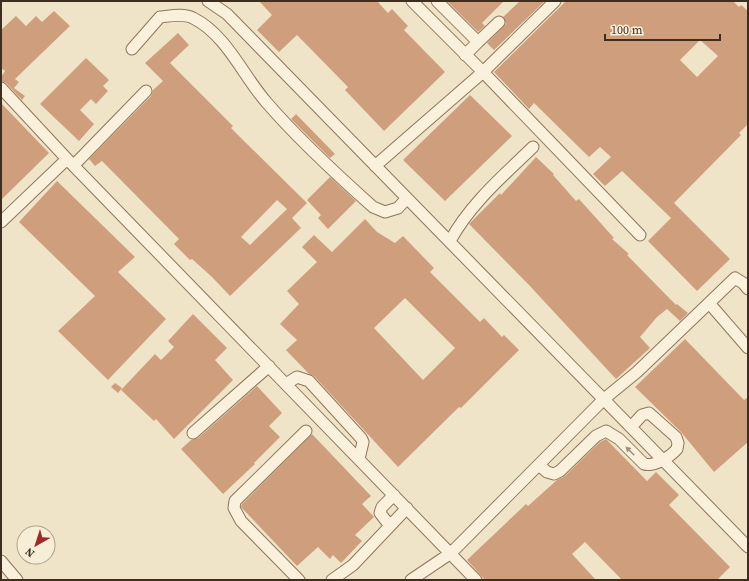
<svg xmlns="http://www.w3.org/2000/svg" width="749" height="581" font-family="'Source Serif 4',serif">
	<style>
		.building { fill: #cf9f7d; fill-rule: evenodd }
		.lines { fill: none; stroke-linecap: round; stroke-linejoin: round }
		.minor-casing { stroke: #8d765c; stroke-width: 13 }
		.minor { stroke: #faf1dc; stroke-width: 11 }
		.oneway { fill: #9c907e }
	</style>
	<rect width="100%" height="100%" fill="#f0e4c8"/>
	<path class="building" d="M259,1h118l11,12 4,-4 16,17 -4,4 41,42 -61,59 -39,-41 3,-3 -51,-52 -18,17 -22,-22 15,-15z
		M447,1h57l-22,22 3,3 -7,6z
		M520,1h25l-51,49 -7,-7 19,-19 -3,-7z
		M566,1h167l6,6 2,-2 7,6v113l-9,9 2,2 -67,68 56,56 -33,32 -49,-50 23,-23 -49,-47 -17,15 -12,-12 18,-17 -11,-10 -11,10 -55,-54 -5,6 -35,-37zM700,40l18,16 -21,21 -17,-17z
		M54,11l16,15 -55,53 4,3 -5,6 11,8 -3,4 -16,-17 -5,-2v-4l4,-6 -4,-3v-38l15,-14 10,10 10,-10 6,6z
		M178,33l11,12 -19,18 63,63 -2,2 15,15 61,60 -15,15 9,10 -71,68 -18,-19 -20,-18 -2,1 -16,-16 5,-5 -72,-73 -5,-5 -7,5 -6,-7 62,-63 2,-6 10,-9 -18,-18zM277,200l10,9 -37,36 -9,-8z
		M86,58l23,22 -6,6 5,5 -12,13 -5,-5 -11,11 14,14 -15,17 -39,-37z
		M470,95l42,41 -67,65 -42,-41z
		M1,103l48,50 -48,47z
		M296,114l39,40 -5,4 -39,-39z
		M536,157l18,17 -1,1 23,26 3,-2 18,20 17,19 -2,1 17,15 -2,1 49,50 1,-1 11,9 -8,8 -13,-12 -10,8 -17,20 10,11 -34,31 -87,-94 -60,-61 31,-31 1,2z
		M330,177l26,24 -28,28 -10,-11 3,-3 -14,-15z
		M57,181l78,76 -17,15 48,47 -58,61 -50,-49 37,-35 -76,-74z
		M365,219l12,13 18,11 8,-7 31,32 -4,4 50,50 4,-4 18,19 2,-2 15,15 -58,58 -2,-1 -61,60 -84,-91 -5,-2 -23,-24 11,-10 -17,-16 19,-20 -12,-13 30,-29 -15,-15 12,-12 18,17zM405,298l50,50 -32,32 -49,-52z
		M193,314l34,34 -12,12 18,20 -59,59 -18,-20 -2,2 -33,-31 34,-36 6,6 13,-13 -6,-6z
		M685,339l59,61 4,-3v45l-34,30 -33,-40 -46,-45z
		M115,383l7,5 -4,5 -7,-6z
		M257,386l25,27 -13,13 11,11 -26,26 1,1 -32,30 -42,-45 10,-9 7,-2z
		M312,434l59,62 -9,8 12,13 -19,18 7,6 -21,22 -8,-8 -3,4 -12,-12 -21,19 -56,-59 1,-3z
		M606,439l41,42 9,-9 23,23 -10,10 61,62 -13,13h-95l-37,-38 -13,12 24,26h-111l-18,-20 59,-56 2,2 29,-26 8,-4 35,-34z"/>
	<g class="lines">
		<g class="minor-casing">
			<path id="minor" d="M208,1l19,13 521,533
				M412,1l71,71 72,-71
				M437,1l41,41 -13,13
				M478,42l21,-20
				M132,49l28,-32c10,-1 24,-4 33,1 34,17 50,58 74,85 32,37 69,71 106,104l12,5 13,-4 9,-10
				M1,88l66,71 409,421
				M74,165l72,-74
				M375,166l108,-94 157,163
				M1,222l66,-63
				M450,241c20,-37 53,-65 83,-94
				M709,303l26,-25 8,5 5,6
				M286,384l11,-7 12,4 52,57 2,4 -4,17
				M193,433l76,-67
				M539,465l8,7 7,2 6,-3 36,-35 10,-5 13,8 25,25c10,3 26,-7 33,-15l1,-6 -2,-6 -27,-24 -7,2 -11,12
				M390,526l-10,-13 2,-6 12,-12
				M1,561l16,19
				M299,580l-58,-59 -7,-13 1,-7 71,-70
				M332,580l21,-15 54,-57
				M411,580l40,-27 153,-154 33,-27 72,-69 39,45"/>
		</g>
		<use href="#minor" class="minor"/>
	</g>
	<defs><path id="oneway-solid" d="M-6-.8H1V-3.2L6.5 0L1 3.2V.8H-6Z"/></defs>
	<use class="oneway" href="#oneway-solid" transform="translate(630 451) rotate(-135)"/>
	<rect width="749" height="581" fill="none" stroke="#3d2e20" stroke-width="4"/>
	<g transform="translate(36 545) rotate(219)"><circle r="19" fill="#f7eed8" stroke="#ada18e"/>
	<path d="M0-3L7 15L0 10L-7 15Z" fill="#9e2a2b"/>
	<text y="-6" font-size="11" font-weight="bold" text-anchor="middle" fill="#3d2e20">N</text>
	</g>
	<path d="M605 34v6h115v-6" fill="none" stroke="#3d2e20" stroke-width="2"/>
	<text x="611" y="34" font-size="12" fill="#3d2e20" stroke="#f7eed8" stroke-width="3" paint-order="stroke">100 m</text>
</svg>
